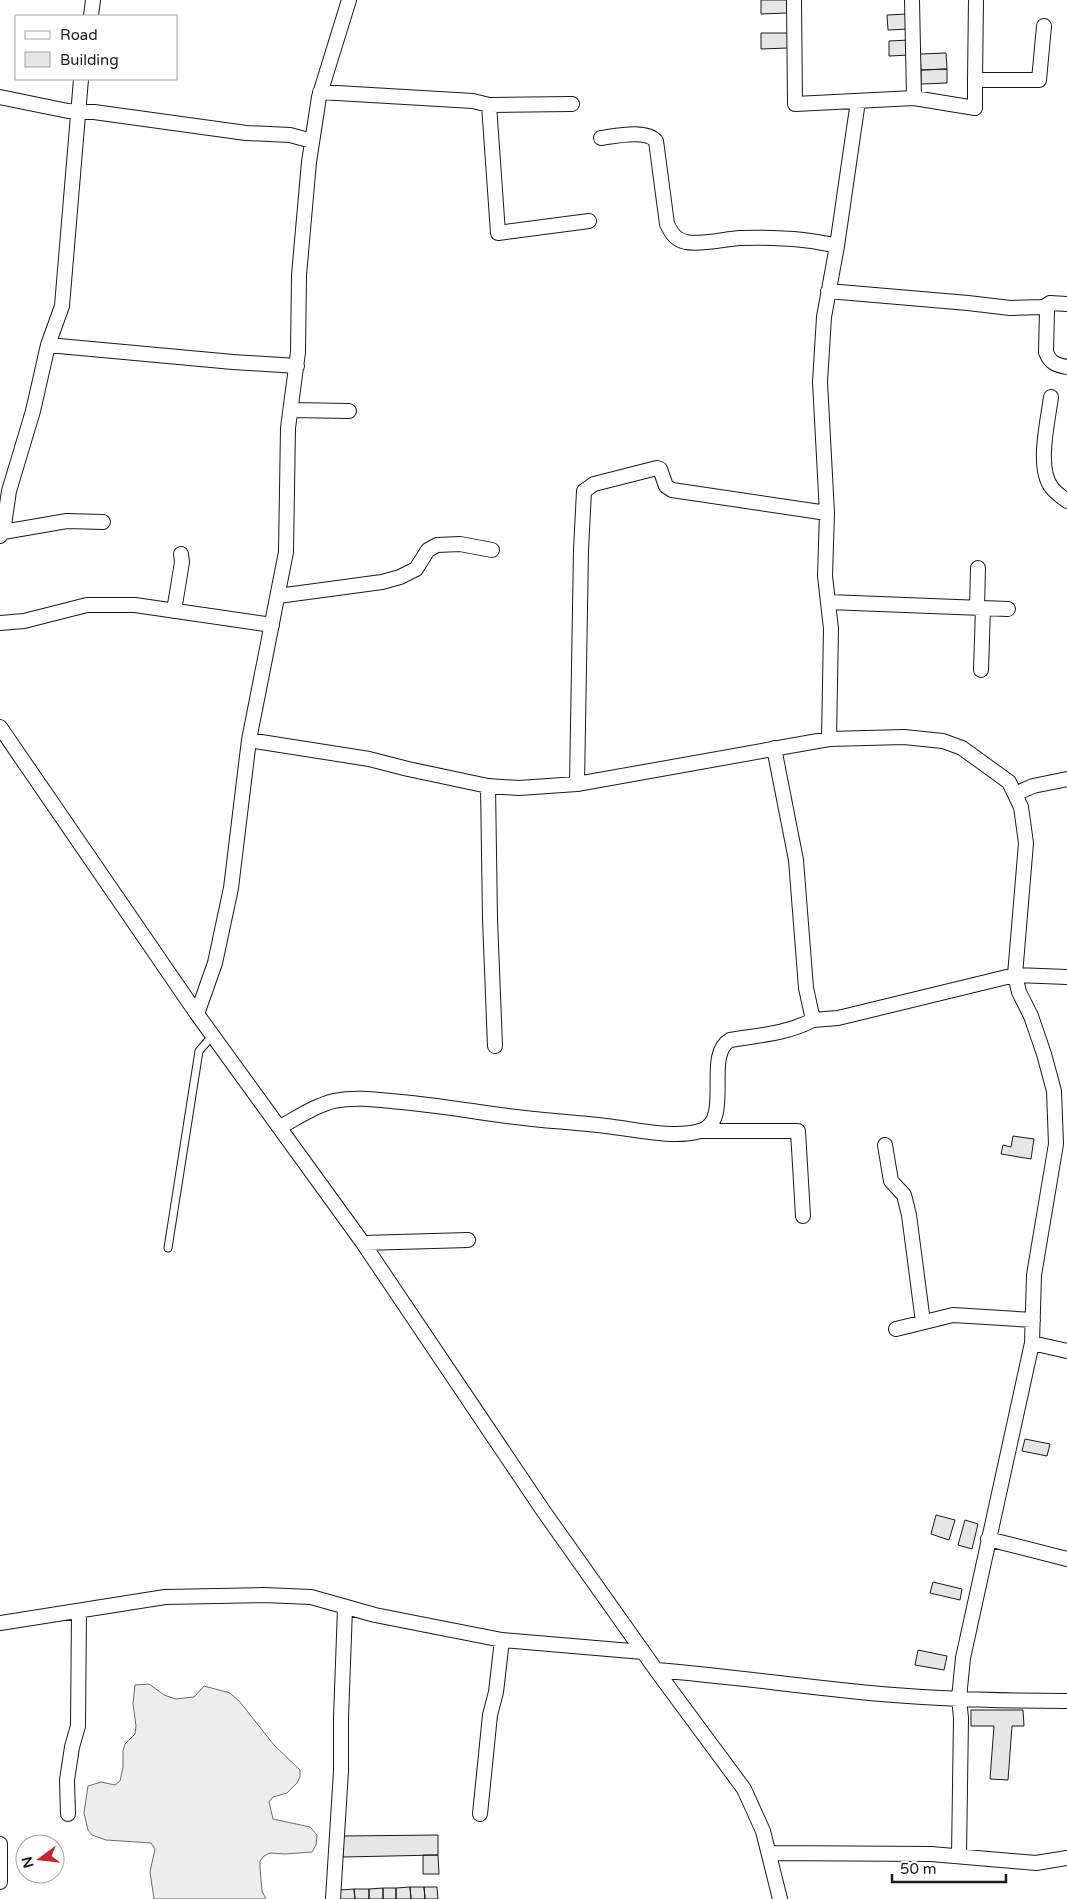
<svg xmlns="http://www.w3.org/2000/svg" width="1067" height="1899" font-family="'Varela Round',sans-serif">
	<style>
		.built { fill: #ededed; stroke: #6a6a6a }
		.building { fill: #e6e6e6; stroke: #1a1a1a }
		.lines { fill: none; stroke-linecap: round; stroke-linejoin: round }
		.lane-casing { stroke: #1a1a1a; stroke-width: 9 }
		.street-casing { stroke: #1a1a1a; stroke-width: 16 }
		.lane { stroke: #fff; stroke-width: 7 }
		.street { stroke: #fff; stroke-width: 14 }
	</style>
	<rect width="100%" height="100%" fill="#fff"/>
	<path class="built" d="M149,1684l15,11 12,4 18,-2 10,-11 26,7 10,9 34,43 26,25v7l-3,6 -10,10 -14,4 -4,5 4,17 37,8 7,8 -1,10 -4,7 -27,2 -15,-1 -6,3 -4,5v7l2,23 4,8h-112l-4,-27 5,-23 -4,-6 -45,-3 -14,-5 -4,-5 -4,-17 4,-27 13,-4 14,3 5,-4 3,-14v-16l2,-7 10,-10 1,-8 -3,-22 2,-19z"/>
	<path class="building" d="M761,0h26v13l-26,1z
		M908,14l1,15 -21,1 -1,-15z
		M761,33h27v15l-27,1z
		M910,40v15l-21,1v-15z
		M946,53l1,16 -26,1 -1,-16z
		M947,69v14l-26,1v-14z
		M1013,1136l21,3 -3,20 -30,-5 2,-9 8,2z
		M1025,1439l25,5 -3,12 -25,-5z
		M936,1515l19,5 -6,20 -18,-6z
		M965,1520l13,4 -6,25 -14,-4z
		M933,1582l29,7 -2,11 -30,-7z
		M918,1650l29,6 -3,14 -29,-5z
		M971,1710h52l1,16h-12l-4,54 -18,-1 4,-53h-23z
		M438,1835v20l-95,2v-21z
		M423,1855h15l1,19h-16z
		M410,1887h14l1,12h-14z
		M410,1887l1,12h-15v-11z
		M424,1887h13l1,12h-13z
		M383,1888h13v11h-13z
		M383,1888v11h-14v-10z
		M354,1889h15v10h-14z
		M354,1889l1,10h-15v-9z"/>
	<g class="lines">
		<g class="lane-casing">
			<path id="lane" d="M168,1248l31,-197 14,-16"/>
		</g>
		<g class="street-casing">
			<path id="street" d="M794,0l1,104 119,-6 61,10v-28h64l5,-54
				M912,0l2,98
				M91,16l2,-16
				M975,80l1,-80
				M320,92l153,9 16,4 83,-1
				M0,97l68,14 26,1 152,21 44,2 22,6
				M489,105l9,128 91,-12
				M601,138c15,-2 45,-9 55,3l11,83c4,8 8,16 19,18 13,3 39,-3 54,-4 32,-1 66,0 97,8l-13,71 -4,65 7,131 -2,63 6,53 -2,110
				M837,246l21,-145
				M828,291l140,12 42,5 34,-1 3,3 -1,42c4,11 10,13 21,15
				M1044,307l6,-4 17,1
				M48,345l185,17 64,4
				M1051,397c-3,24 -15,71 1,91 4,5 10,9 15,13
				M291,410l58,1
				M3,532l64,-11 36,1
				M0,536l3,-4 6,-41 24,-80 15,-66 14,-39 19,-227
				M278,596l104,-14 18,-5 16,-8 12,-19 9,-5 23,-1 32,6
				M828,602l180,7
				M977,608l1,-40
				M174,611l8,-49 -1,-8
				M0,623l24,-2 63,-16h48l137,20
				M981,670l2,-62
				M0,727l197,287 166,229 179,266 114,161 88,119 19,42 17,68
				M249,740l120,19 39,10 80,17 31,2 58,-4 252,-45 75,-2 39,4 19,7 47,34 12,25 5,36 -11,132 4,17 12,24 13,38 10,37 2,53 -22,131 -2,68 -69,315 -4,40 2,20 -2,138
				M577,784l4,-234 3,-59 10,-7 63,-16 3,1 6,17 6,4 155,23
				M488,786l2,133 5,127
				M1015,794l18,-8 34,-7
				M197,1014l18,-51 16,-75 18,-148 37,-188 2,-124 10,-76 1,-77 10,-113 10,-65 30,-97
				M813,1020l25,-2 177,-43 52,2
				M280,1127c17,-9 36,-22 54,-26 19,-4 38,-2 57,0 37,3 73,9 109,14 35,5 71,7 106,11 28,3 67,13 94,5 34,-9 3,-76 30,-91 30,-5 56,-6 83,-20l-7,-32 -10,-128 -22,-112
				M700,1131h98l5,85
				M885,1145l6,36 13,14 5,20 14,107
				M363,1243l105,-3
				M896,1329l57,-14 80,5
				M1032,1343l35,8
				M988,1539l79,20
				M0,1623l165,-26 99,-2 47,2 64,18 127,25 141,12
				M656,1670c71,6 143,16 214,23 65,6 132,8 197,8
				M68,1814l-1,-34 5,-33 6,-21 1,-115
				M480,1814l10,-99 6,-23 6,-52
				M0,1844v38
				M769,1853l162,1 105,9 31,-5
				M333,1899l8,-128v-53l4,-110"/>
		</g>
		<use href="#lane" class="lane"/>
		<use href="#street" class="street"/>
	</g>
	<rect x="15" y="15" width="162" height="65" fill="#ffffff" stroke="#a3a3a3"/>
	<rect x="25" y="31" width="25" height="8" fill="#ffffff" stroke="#a3a3a3"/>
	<text x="60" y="40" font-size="15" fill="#1a1a1a">Road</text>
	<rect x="25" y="52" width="25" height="15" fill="#e6e6e6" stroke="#a3a3a3"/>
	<text x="60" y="65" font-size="15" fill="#1a1a1a">Building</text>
	<g transform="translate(40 1859) rotate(255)"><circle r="24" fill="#ffffff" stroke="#a3a3a3"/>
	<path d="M0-4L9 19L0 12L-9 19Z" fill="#c62828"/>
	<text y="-8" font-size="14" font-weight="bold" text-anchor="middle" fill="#1a1a1a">N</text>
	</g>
	<path d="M892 1874v8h114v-8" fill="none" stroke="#1a1a1a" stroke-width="2.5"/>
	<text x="900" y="1874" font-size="15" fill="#1a1a1a" stroke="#ffffff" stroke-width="4" paint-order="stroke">50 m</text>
</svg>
